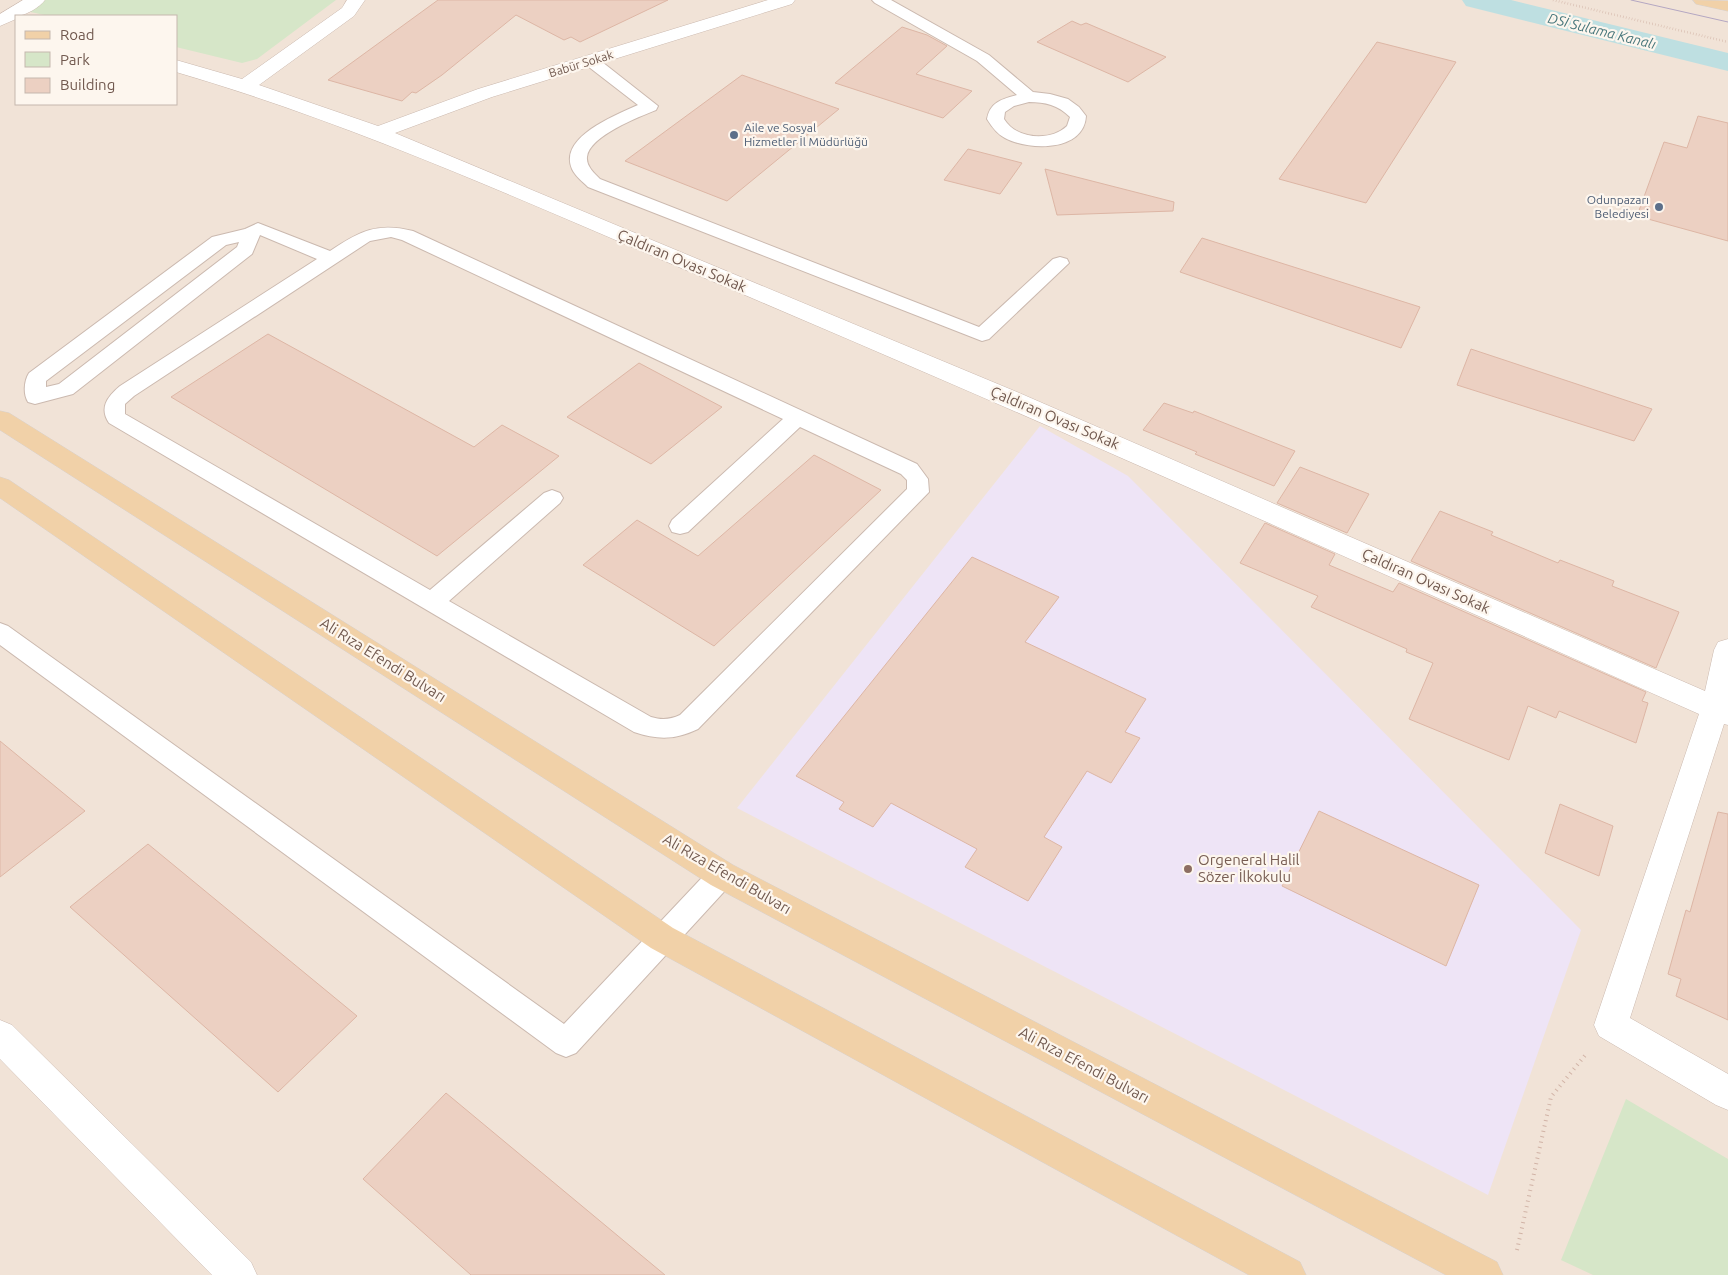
<svg xmlns="http://www.w3.org/2000/svg" width="1728" height="1275" font-family="Ubuntu,sans-serif">
<rect width="100%" height="100%" fill="#faf2e8"/>
<path fill="#f1e3d7" fill-rule="evenodd" d="M0,0h1728v1275h-1728zM16,16h160v88h-160z"/>
<path fill="#eee4f6" d="M1040,426l88,50 453,454 -93,265 -751,-387z"/>
<path fill="#d6e6c8" d="M44,0h292l-79,59 -15,4 -66,-16v-31h-127l-23,-5z
M1626,1099l102,60v116h-135l-32,-15z"/>
<g fill="none" stroke-linecap="round" stroke-linejoin="round">
<path fill="#bedfe1" fill-rule="evenodd" d="M1462,0h49l217,53v18l-262,-65z"/>
</g>
<path fill="#ecd0c2" stroke="#ddb6a5" d="M438,0h230l-88,42 -9,-5 -7,3 -48,-25 -74,60 -26,18 -4,-1 -10,9 -74,-21z
M1072,21l9,4 5,-2 80,34 -38,25 -91,-40z
M902,27l25,8 20,11 -31,28 56,17 -29,27 -108,-35z
M1377,42l79,20 -90,141 -87,-24z
M742,75l97,34 -112,92 -102,-40z
M1698,116l30,7v118l-91,-25 27,-74 23,6z
M968,149l54,14 -22,31 -56,-14z
M1045,169l129,33 -1,9 -116,4z
M1202,238l218,69 -19,41 -221,-76z
M268,334l206,113 28,-22 57,31 -122,100 -266,-159z
M1471,349l181,60 -18,32 -177,-56z
M639,363l83,44 -71,57 -84,-47z
M1164,403l29,10 1,-2 101,40 -21,35 -79,-32 2,-2 -54,-22z
M814,455l67,35 -167,156 -131,-81 54,-45 61,36z
M1300,467l69,27 -22,39 -70,-30z
M1440,511l53,21 -2,3 67,28 2,-3 54,21 -2,5 67,26 -23,56 -245,-107z
M1265,523l70,31 -6,11 64,27 6,-9 247,109 -4,9 6,2 -12,40 -77,-32 -3,7 -28,-12 -19,54 -100,-41 24,-56 -27,-11 1,-3 -96,-42 7,-11 -78,-33z
M972,557l87,40 -34,45 121,57 -21,33 15,6 -29,45 -24,-12 -43,66 18,10 -34,54 -63,-34 12,-18 -86,-46 -18,24 -34,-18 5,-7 -48,-26z
M0,741l85,70 -85,66z
M1560,804l53,22 -14,50 -54,-23z
M1319,811l160,74 -33,81 -164,-80z
M1718,812l10,2v206l-52,-24 5,-17 -13,-5 18,-64 4,2z
M148,844l209,172 -79,76 -208,-185z
M446,1093l219,182h-194l-108,-96z"/>
<g fill="none" stroke-linecap="round" stroke-linejoin="round">
<defs>
<path id="service" d="M872,0h19l98,55 44,37 17,2 18,5 11,8 7,9c-2,36 -57,35 -81,22 -8,-4 -13,-11 -18,-19 3,-17 15,-20 30,-24l-40,-34 -102,-58zM1029,102c16,0 29,3 41,15l-3,9c-17,16 -51,13 -63,-7l1,-7 9,-6z
M591,56l6,2 61,48 -2,4c-17,7 -67,26 -69,47 -1,9 7,16 13,22l379,148 74,-68 7,-2 7,2 2,4 -80,76 -7,2 -394,-154c-5,-5 -13,-11 -16,-18 -14,-32 44,-54 66,-64l-53,-41 -2,-3 2,-3z
M258,223l72,28c30,-20 47,-29 83,-20l504,233 11,15 1,13 -231,237c-23,11 -40,11 -64,3l-525,-309c-10,-15 -2,-26 11,-37l197,-127 -57,-24 -8,19 -179,140 -38,10 -7,-2c-5,-8 -4,-21 1,-29l183,-136 33,-8zM391,237l11,3 381,179 -111,101 -3,6 3,6 8,2 8,-2 112,-105 101,47 6,6v9l-227,226c-10,5 -19,5 -29,2l-202,-116 111,-98 3,-5 -3,-5 -8,-3 -8,3 -114,97 -305,-176v-10l9,-8 236,-155zM239,242l-2,5 -178,137 -13,3v-6l180,-136z
M0,623l8,3 556,398 148,-157 10,-4 10,4 3,8 -3,8 -156,170 -10,4 -10,-4 -556,-408z"/>
<path id="minor" d="M23,0h22c-5,7 -20,16 -29,16v3l-16,7v-12z
M347,0h18l-11,16 -95,69 119,41 100,-37 290,-89h27l-3,4 -300,93 -97,36 622,259 688,299 9,-41 4,-8 10,-3v86l-4,-1 -94,294 98,56v36l-12,-5 -117,-69 -5,-11 105,-311c-322,-143 -643,-287 -966,-424 -184,-77 -365,-162 -557,-218v-12l66,19 100,-71z
M0,1020l12,5 239,237 6,13h-45l-212,-216z"/>
<path id="primary" d="M1693,0l35,1v10l-32,-7z
M0,411l9,2 724,452 764,397 6,13h-57l-735,-390 -711,-455z
M0,477l9,3 664,448 627,334 6,13h-57l-598,-327 -651,-450z"/>
</defs>
<use href="#service" stroke="#cbb9af" stroke-width="2"/>
<use href="#minor" stroke="#cbb9af" stroke-width="1"/>
<use href="#primary" stroke="#d7d1ce" stroke-width="1"/>
<path stroke="#d1b3a6" stroke-width="2.5" stroke-dasharray="0.5 2.5" stroke-linecap="butt" d="M1553,0l175,42"/>
<path stroke="#d1b3a6" stroke-width="4" stroke-dasharray="1 4.5" stroke-linecap="butt" d="M1517,1250l34,-153 36,-44"/>
<use href="#service" fill="#fff" fill-rule="evenodd"/>
<use href="#minor" fill="#fff" fill-rule="evenodd"/>
<use href="#primary" fill="#f1d1a8" fill-rule="evenodd"/>
<path stroke="#b4a7c2" stroke-width="1" d="M1631,0l97,22"/>
</g>
<g fill="#5c6f8a" stroke="#fdf6ee" stroke-width="2">
<circle cx="734" cy="135" r="5"/>
<circle cx="1659" cy="207" r="5"/>
</g>
<circle fill="#8d6e63" stroke="#fdf6ee" stroke-width="2" cx="1188" cy="869" r="5"/>
<g text-anchor="middle" stroke-width="4.5" stroke-linejoin="round" paint-order="stroke">
<g font-size="12" fill="#71594f" stroke="#fdf6ee">
<text transform="translate(581 64) rotate(-17)" y="4">Babür Sokak</text>
</g>
<g font-size="12" fill="#4e5e75" stroke="#fdf6ee" text-anchor="start">
<text x="744" y="132">Aile ve Sosyal<tspan x="744" dy="14">Hizmetler İl Müdürlüğü</tspan></text>
<text x="1649" y="204" text-anchor="end">Odunpazarı<tspan x="1649" dy="14">Belediyesi</tspan></text>
</g>
<g font-size="14" font-style="italic" fill="#47767b" stroke="#fdf6ee">
<text transform="translate(1602 31) rotate(14)" y="5">DSİ Sulama Kanalı</text>
</g>
<g font-size="15" fill="#71594f" stroke="#fdf6ee">
<text transform="translate(682 261) rotate(23)" y="5">Çaldıran Ovası Sokak</text>
<text transform="translate(1055 418) rotate(23)" y="5">Çaldıran Ovası Sokak</text>
<text transform="translate(1426 581) rotate(24)" y="5">Çaldıran Ovası Sokak</text>
<text transform="translate(383 660) rotate(32)" y="5">Ali Rıza Efendi Bulvarı</text>
<text transform="translate(727 874) rotate(30)" y="5">Ali Rıza Efendi Bulvarı</text>
<text transform="translate(1084 1065) rotate(28)" y="5">Ali Rıza Efendi Bulvarı</text>
</g>
<g font-size="15" fill="#785e54" stroke="#fdf6ee" text-anchor="start">
<text x="1198" y="865">Orgeneral Halil<tspan x="1198" dy="17">Sözer İlkokulu</tspan></text>
</g>
</g>
<rect x="15" y="15" width="162" height="90" fill="#fdf6ee" stroke="#c5b7ae"/>
<rect x="25" y="31" width="25" height="8" fill="#f1d1a8" stroke="#c5b7ae"/>
<text x="60" y="40" font-size="15" fill="#71594f">Road</text>
<rect x="25" y="52" width="25" height="15" fill="#d6e6c8" stroke="#c5b7ae"/>
<text x="60" y="65" font-size="15" fill="#71594f">Park</text>
<rect x="25" y="78" width="25" height="15" fill="#ecd0c2" stroke="#c5b7ae"/>
<text x="60" y="90" font-size="15" fill="#71594f">Building</text>
</svg>
